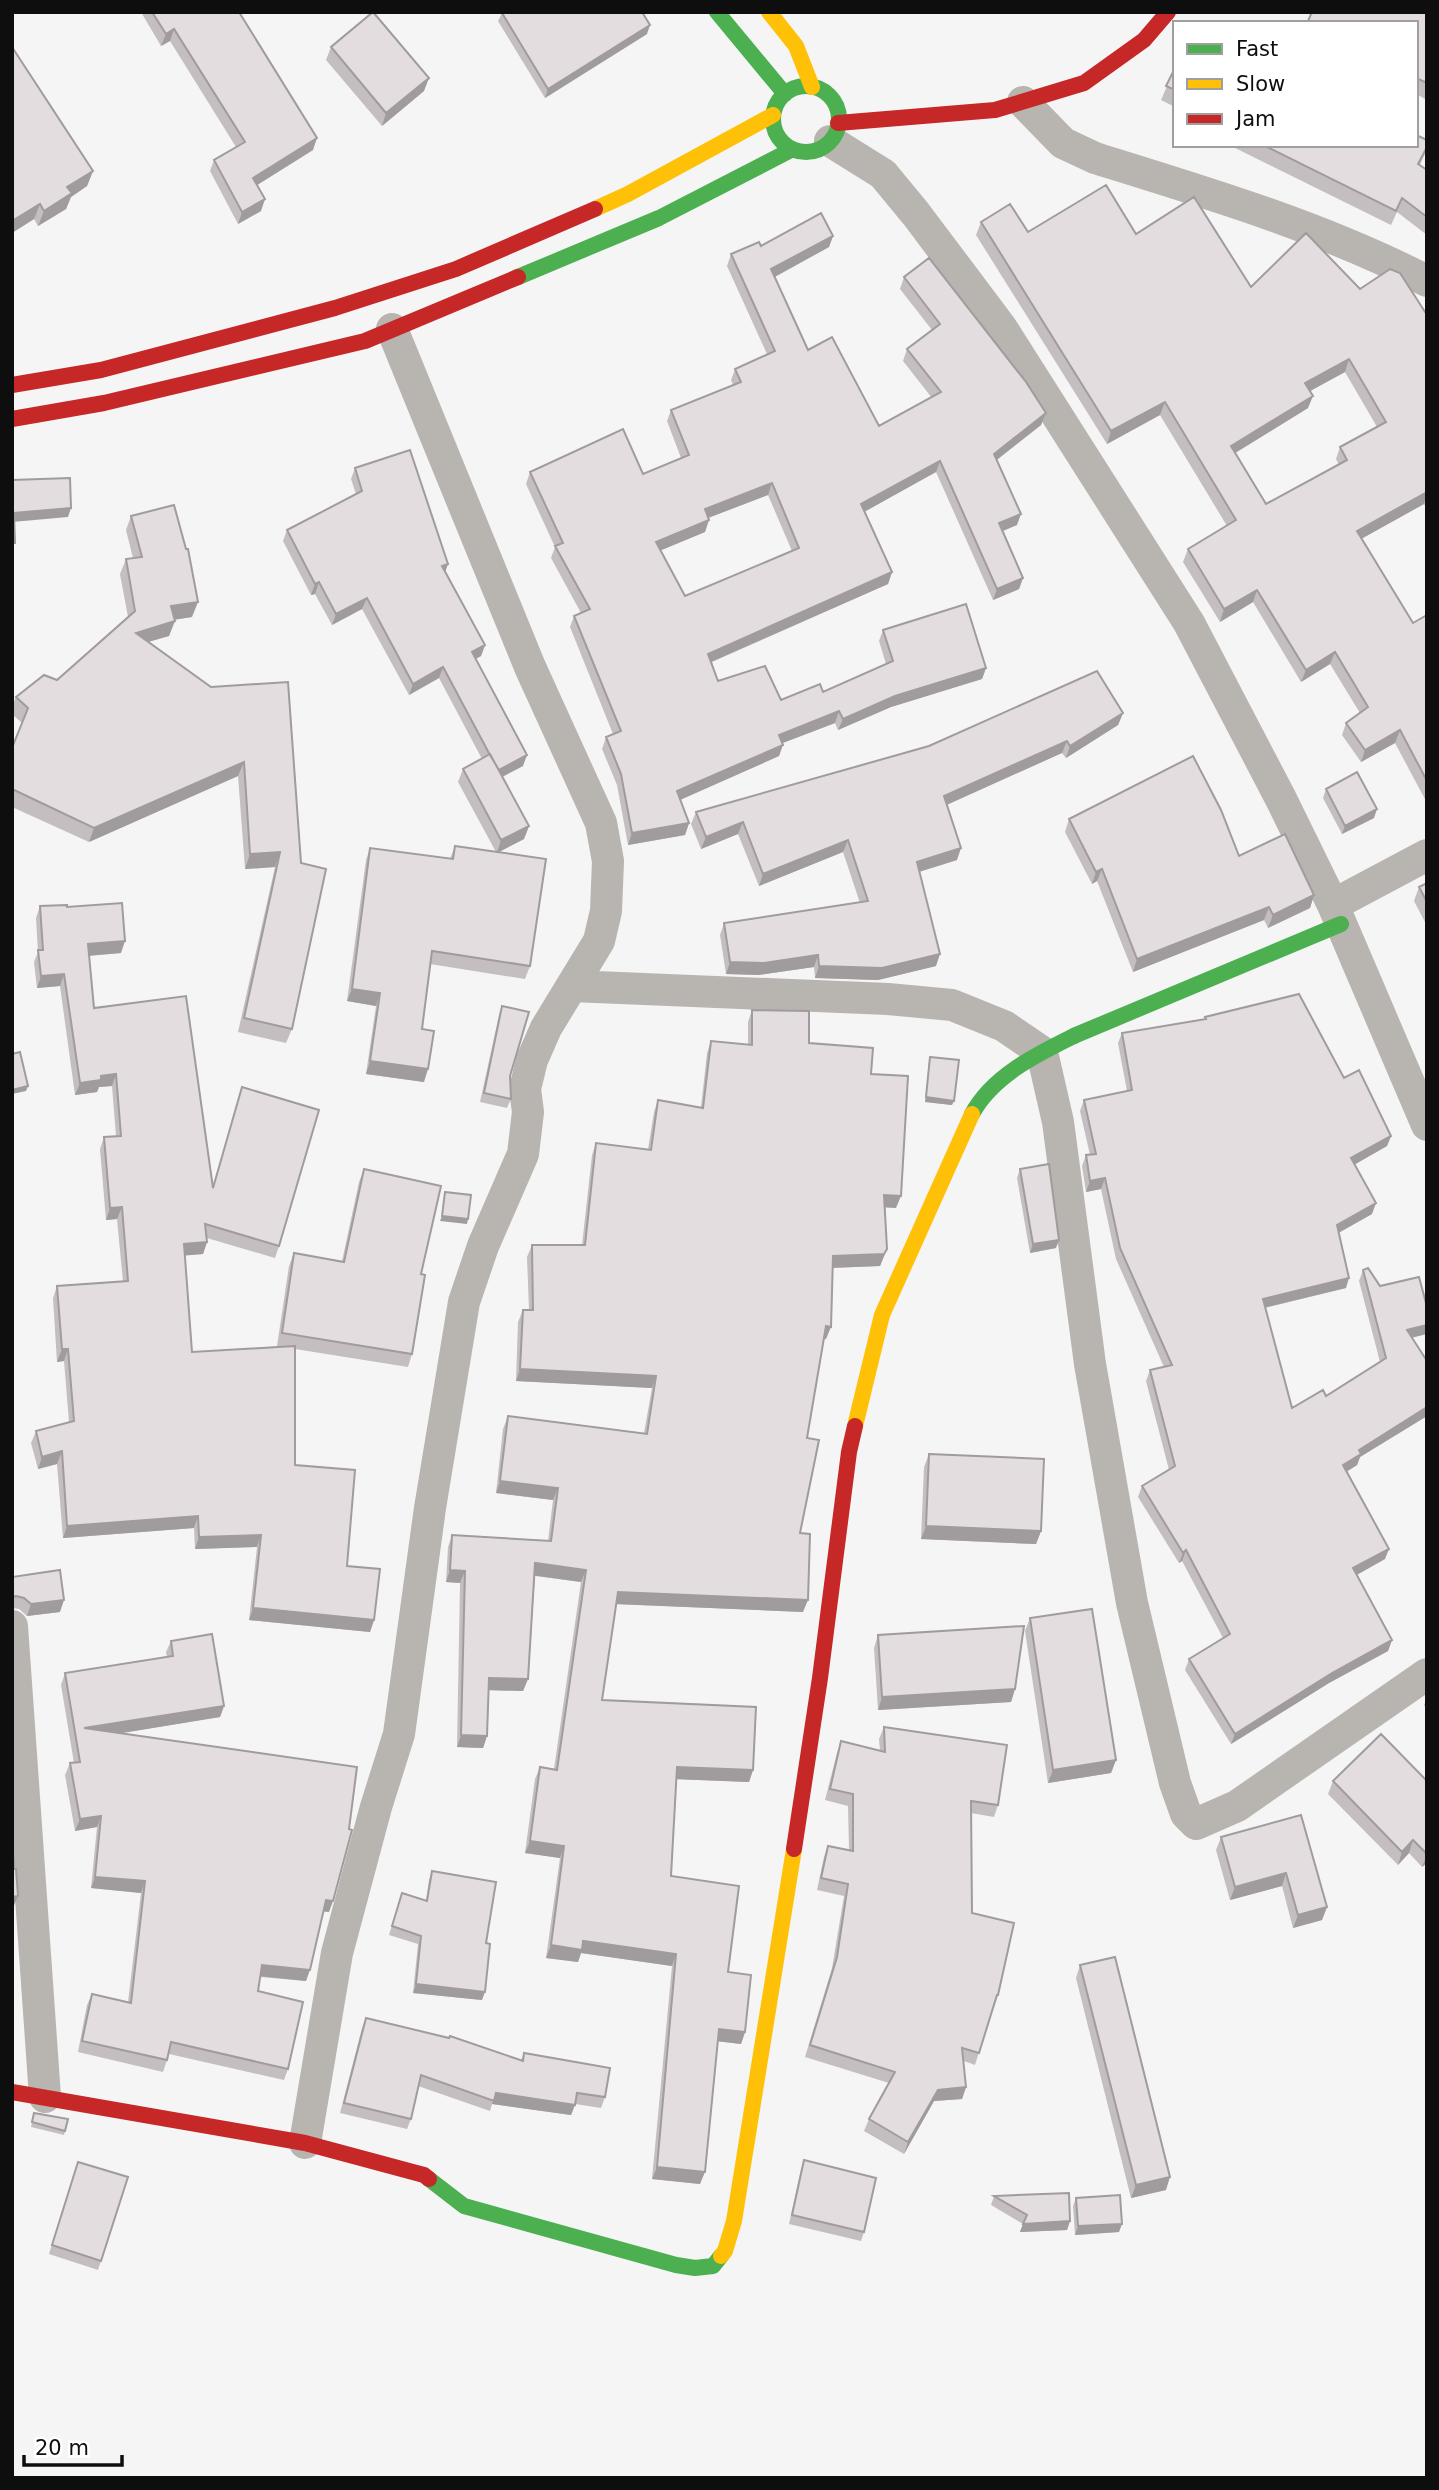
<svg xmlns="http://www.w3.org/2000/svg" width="1439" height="2490" font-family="'DejaVu Sans',sans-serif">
<rect width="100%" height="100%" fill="#f5f5f6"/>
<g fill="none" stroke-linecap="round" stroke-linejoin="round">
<path stroke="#b8b4b0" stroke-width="32" d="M1023,102l40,41 32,15c113,35 227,69 332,123
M830,141l53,33 33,40 85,113 188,296 92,176 52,106 94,220
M1333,905l94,-50
M572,986l316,13 64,6 52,21 38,26 16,70 32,242 42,239 43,180 11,31 10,10 41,-18 190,-132
M12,1626l33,471
M305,2143l32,-190 39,-146 23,-73 31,-226 34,-206 19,-56 40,-92 5,-42 -3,-23 7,-29 14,-32 53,-87 7,-30 2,-50 -7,-38 -71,-156 -138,-338"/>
<path stroke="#4caf50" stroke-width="16" d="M717,12l68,82
M773 119a33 33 0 1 1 66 0a33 33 0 1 1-66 0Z
M518,277l141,-59 134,-69
M972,1114c21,-39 66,-60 104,-79l265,-111
M429,2179l35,27 212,59 19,3 18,-2 8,-10"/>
<path stroke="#ffc107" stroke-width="16" d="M769,12l27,34 16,41
M595,209l33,-15 145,-79
M855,1426l27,-111 90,-201
M721,2256l4,-5 9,-30 60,-372"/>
<path stroke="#c62828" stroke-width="16" d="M838,123l157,-13 89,-27 60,-43 24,-28
M12,385l89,-15 234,-62 121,-39 139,-60
M12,419l92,-16 261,-62 153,-64
M794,1849l26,-171 29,-226 6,-26
M12,2092l293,51 119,32 5,4"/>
</g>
<path fill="#c4bec1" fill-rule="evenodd" d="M141,12h98l74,138 -56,35 4,26 -23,13 -28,-53 4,-11 22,-13 -66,-106 -9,5z
M1427,12v88l-11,-6v-71z
M502,13l145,21 -102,64 -47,-77z
M12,47l81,124 -6,15 -16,11 -5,12 -28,17 -4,-7 -22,14z
M331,47l93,44 -42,35 -56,-66z
M1175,68v39l-14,-7z
M1427,140v9l-7,16 7,5v65l-30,-23 -6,13 -162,-80h187z
M981,222l47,10 108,2 115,53 109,2 67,26v194l-3,-5 -63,35 52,84 14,-8v188l-32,-60 -34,19 -19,-27 4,-12 14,-10 -30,-49 -29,18 -48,-80 -33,20 -37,-60 5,-13 39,-23 -67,-111 -53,29 -131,-209zM1345,372l32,55 -37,20 -4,12 3,6 -73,39 -31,-51 73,-45 2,-17z
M833,236l-4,11 -54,30 33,73 71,76 53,-28 -29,-37 4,-12 25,-19 -32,-41 4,-12 142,136 -5,12 -44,35 20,65 -14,6 20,47 -4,11 -26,11 -57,-128 -71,39 27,61 -4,12 -176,78 6,19 63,19 42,-8 63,-28 -7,-23 4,-11 103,38 -4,11 -91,28 -53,23 -3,-7 -53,20 -3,13 -99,44 9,23 -4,12 -57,10 -11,-60 -15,-36 4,-12 7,-3 -43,-107 4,-11 7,-3 -30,-55 4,-11 -29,-63 4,-12 113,2 38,-16 -14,-37 4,-11 62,-25 -2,-5 4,-11 32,-15 -40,-88 4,-12 30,-8zM768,495l24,56 -107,45 -24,-46 44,-18 3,-14z
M355,468l93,96 -3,8 40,73 -4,11 -5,3 47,107 -21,11 27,49 -5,13 -25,13 31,114 -5,13 -95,-15 -8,65 2,53 -58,-8 10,-68 -29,-5 19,-141 4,-12 80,11 5,-13 41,6 -38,-70 5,-13 19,-10 -43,-81 -30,17 -47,-86 -30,16 -17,-31 -4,1 -28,-54 4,-11 69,-36 -5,-15z
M131,516l61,101 -18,3 -5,16 -21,6 63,45 77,-5 4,347 -6,14 -48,-11 37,-165 -30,2 -7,-93 -149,66 -77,-35v-59l10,-25 -10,-9v-8l4,-9 41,-17 71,-63 -8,-43 6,-15 7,-1 -7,-28z
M1123,713l-5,12 -52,33 -4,-5 -115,51 10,56 -38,12 17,94 -58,14 -63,-2 -1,-11 -55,8 -33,-1 -6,-39 4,-12 136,-20 -17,-51 -84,34 -21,-52 -37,15 -10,-25 5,-12z
M1326,789l48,29 -32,16 -19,-36z
M1069,819l170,37 75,39 -4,13 -42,20 -4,-8 -131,52 -36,-91 -5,3 -27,-52z
M1427,883v43l-13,-25 5,-14z
M40,906l27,1 54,46 -32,3 5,52 119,178 29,-99 37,159 -4,12 -68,-20v4l-4,12 -18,1 7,97 89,-6h-4l12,-80 5,-13 48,8 17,-79 5,-13 57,105 -9,80 -4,13 -113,-18v116l52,101 27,54 -4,12 -121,-12 8,-73 -62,2 -1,-21 -131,10 -6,-74 -19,5 -7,-26 5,-12 33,-9 -5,-61 -7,1 -4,-64 4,-12 66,-4 -6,-63 -11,1 -6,-71 4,-12 12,-1 -4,-50 -13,1 -2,5 -22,3 -15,-109 -23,2 -3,-26 4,-10 -2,-34z
M502,1006l8,70 1,23 -4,9 -27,-6 19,-87z
M752,1010l57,33 62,31 25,134 -11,-1 2,42 -7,17 -48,2 -6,71h-2l-17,99 -7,95 3,79 -187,-8 -14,96 151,70 -4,12 -73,-3 -5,97 57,96 17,60 -4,12 -23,-3 -18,143 -48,-5 20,-213 -91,-13 -3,9 -32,-4 14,-100 -35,-5 10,-74 5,-12 14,2 27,-187 -46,-6 -7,103 -5,12 -35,-1 -1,46 -4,12 -26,-1 3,-164 -14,-1 2,-35 4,-12 96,6 5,-41 -57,-7 7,-64 5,-13 136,17 8,-45 -136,-7 2,-59 5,-12h6l-2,-53 5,-12h50l10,-90 4,-12 52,6 6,-37 4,-12 43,7 6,-54 4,-12 37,4v-23z
M1205,1017l139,61 47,58 -4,10 -33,18 18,50 -34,19 8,55 -81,20 27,100 34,-12 54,-34 -21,-81 4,-11 49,68 15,23v55l-67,41 -3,8 -10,6 38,88 -28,16 35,65 -4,11 -59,32 -98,61 -46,-74 4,-11 34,-21 -41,-77 -3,2 -41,-66 4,-11 27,-16 -23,-89 4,-11 14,-3 -48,-108 -15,-70 -15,3 -4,-26 4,-11h4l-10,-44 4,-11 43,-9 -9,-48 4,-10 83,-14z
M930,1057l22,48 -27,-3 4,-41z
M1020,1169l36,79 -26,5 -13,-75z
M929,1454l112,77 -5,13 -115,-5 3,-72z
M12,1577l48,35 -33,4 -8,-7 -7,-1z
M1030,1618l86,142 -5,13 -63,10 -23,-152z
M878,1635l137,54 -4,13 -133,8 -4,-62z
M171,1641l53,65 -4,11 -100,16 209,179 -6,-1 -17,70 -46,-4 -2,14 30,78 -4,11 -115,-26 -6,18 -85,-20 9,-47 5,-11 36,8 13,-109 -50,-5 6,-61 -22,4 -10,-56 5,-12h4l-13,-78 4,-12 102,-16 -1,-5z
M1427,1698v12l-3,-5z
M884,1727l114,78 -4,12 -23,-4 1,100 26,82 -4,12h-1l-18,58 -11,-4 2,26 -4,12 -28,2 -30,53 -40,-23 5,-12 20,-36 -84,-26 27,-89 12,-72 -27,-6 7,-33 4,-11 21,4 -1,-44 -23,-6 12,-47 4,-12 39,10 -1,-12z
M1333,1781h94v82l-5,4 -13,-14 -11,12 -70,-71z
M1301,1815l26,92 -5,13 -29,8 -11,-42 -52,14 -14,-50 5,-13z
M432,1871l54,72 -4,57 -69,-7 5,-49 -29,-9 13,-42 24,7 3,-20z
M1080,1965l86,225 -35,8 -55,-220z
M366,2018l155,42 3,-7 81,44 -4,11 -26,-4 -4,11 -79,-11 -2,7 -72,-25 -7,33 -4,10 -67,-16 22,-85z
M34,2113l31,18 -1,4 -33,-8z
M804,2160l60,72 -3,9 -72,-17 12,-55z
M75,2170l26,91 -3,9 -49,-16z
M994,2196l76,25 -3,9 -47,2 3,-8 -32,-19z
M1076,2198l43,34 -44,3 -2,-29z"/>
<path fill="#a09b9d" d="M650,25l-3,9 -102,64 3,-9z
M174,29l-4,12 -9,5 5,-12z
M429,78l-5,13 -42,35 4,-13z
M317,138l-4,12 -64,40 4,-12z
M93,171l-6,15 -16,11 -5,12 -28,17 6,-15 23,-24z
M265,199l-4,12 -23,13 4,-12z
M40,204l-6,15 -22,14v-12z
M833,236l-4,11 -62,34 4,-12z
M1349,359l-4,13 -44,24 4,-13z
M1313,396l-5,12 -81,50 4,-12z
M1165,402l-5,13 -53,29 4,-13z
M1046,413l-5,12 -51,40 4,-11z
M940,461l-4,11 -79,44 4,-12z
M772,483l-4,12 -68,26 5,-12z
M1427,492l-3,12 -72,40 5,-13z
M71,508l-3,9 -56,5 2,-9z
M1021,514l-4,11 -22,9 4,-11z
M709,520l-4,12 -53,22 4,-12z
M448,564l-4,11 -2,-9z
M892,572l-4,12 -184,81 4,-11z
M1023,578l-4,11 -26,11 4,-11z
M319,582l-4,12 -4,1 4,-11z
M1257,590l-4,12 -33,20 4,-13z
M367,598l-5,11 -30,16 4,-11z
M198,602l-6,15 -27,4 6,-15z
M175,621l-6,15 -39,11 6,-14z
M485,645l-4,11 -13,7 4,-11z
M1335,652l-5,12 -29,18 5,-12z
M443,667l-4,11 -30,17 4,-11z
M986,668l-4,11 -91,28 -53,23 5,-11 52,-23z
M839,711l-4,12 -60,23 4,-11z
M1123,713l-5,12 -52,33 4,-12z
M1400,730l-5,13 -34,19 4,-12z
M1067,741l-5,12 -122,55 4,-12z
M783,745l-4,11 -106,47 4,-12z
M527,755l-4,11 -29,15 4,-11z
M244,762l-6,14 -149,66 5,-14z
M1377,809l-3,9 -32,16 3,-8z
M743,822l-5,12 -37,15 5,-12z
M689,823l-4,12 -57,10 4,-12z
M529,826l-5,13 -27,14 4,-13z
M848,840l-5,12 -84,34 4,-12z
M961,848l-4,12 -45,14 5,-12z
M280,852l-5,15 -30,2 5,-15z
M1102,869l-5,12 -5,3 4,-12z
M1314,895l-4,13 -42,20 5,-13z
M1269,907l-5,13 -131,52 4,-13z
M125,941l-4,12 -37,3 4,-12z
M940,954l-4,12 -58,14 -63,-2 4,-12z
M818,955l-4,12 -55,8 -33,-1 4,-12z
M64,974l-4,12 -23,2 4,-12z
M352,989l28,4 -4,13 -29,-5z
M370,1061l58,8 -4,13 -58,-8z
M116,1074l-4,12 -13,1 -2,5 -22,3 5,-12 21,-7z
M28,1086l-2,5 -14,3v-4z
M926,1097l28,4 -2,4 -27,-3z
M1391,1136l-4,10 -40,23 4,-11z
M1105,1178l-4,11 -15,3 4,-11z
M884,1195l17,1 -5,12 -16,-1z
M1376,1203l-4,11 -39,22 4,-11z
M122,1207l-5,12 -11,1 4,-12z
M442,1216l26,3 -1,5 -27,-3z
M1059,1240l-3,8 -26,5 3,-9z
M207,1242l-4,12 -23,2 4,-12z
M887,1249l-7,17 -52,2 5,-12z
M1349,1278l-3,10 -87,21 4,-10z
M1427,1325v9l-24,6 4,-10z
M826,1326l5,1 -5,12h-5z
M62,1349h6l-4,12 -7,1z
M520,1369l136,7 -4,12 -136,-7z
M1427,1407v9l-67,41 -3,8 -17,11 3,-11 16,-15z
M62,1451l-5,13 -19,5 4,-12z
M500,1481l58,7 -5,12 -57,-7z
M198,1516l-4,12 -131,10 4,-12z
M926,1526l115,5 -5,13 -115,-5z
M261,1535l-4,12 -62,2 4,-12z
M1389,1549l-4,10 -36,20 4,-11z
M1186,1550l-4,11 -3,2 4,-10z
M535,1563l51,7 -5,12 -50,-7z
M450,1570l15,1 -5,12 -14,-1z
M618,1592l190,8 -5,12 -189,-8z
M64,1600l-4,12 -33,4 4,-12z
M253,1608l121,12 -4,12 -121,-12z
M1392,1640l-4,11 -59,32 -98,61 4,-10 97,-61z
M489,1678l39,1 -5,12 -39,-1z
M1015,1689l-4,13 -133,8 4,-13z
M224,1706l-4,11 -140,23 4,-12z
M461,1735l26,1 -4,12 -26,-1z
M1116,1760l-5,13 -63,10 5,-13z
M677,1767l76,3 -4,12 -77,-3z
M101,1816l-4,11 -22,4 5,-12z
M1413,1840l-4,13 -11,12 4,-13z
M530,1841l34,5 -4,12 -35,-5z
M1427,1855v8l-5,4z
M1286,1873l-4,13 -52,14 5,-13z
M95,1877l50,4 -4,12 -50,-5z
M18,1896l-5,12h-1v-11z
M326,1900l7,1 -4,11 -8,-1z
M1327,1907l-5,13 -29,8 5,-13z
M583,1941l93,13 -4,12 -91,-13 -3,9 -32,-4 5,-13z
M262,1965l48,5 -4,11 -48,-5z
M416,1984l69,8 -3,8 -69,-7z
M719,2029l26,3 -4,12 -26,-3z
M966,2087l-4,12 -28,2 -30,53 4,-12 30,-52z
M496,2093l79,12 -4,10 -79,-11z
M657,2167l48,5 -5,12 -48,-5z
M1170,2177l-4,13 -35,8 5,-13z
M1070,2221l-3,9 -47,2 3,-8z
M1122,2224l-3,8 -44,3 3,-9z"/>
<path fill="#e4dde0" stroke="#a09b9d" stroke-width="2" fill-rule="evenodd" d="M152,12h87l78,126 -64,40 12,21 -23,13 -28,-52 31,-18 -71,-113 -8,5z
M373,12l56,66 -43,35 -55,-66z
M642,12l8,13 -102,64 -46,-76z
M1312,12h115v71l-11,-5v-55h-109z
M12,47l81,124 -26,16 5,6 -28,18 -4,-7 -28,17z
M1175,68v22l-9,-4z
M1416,135l11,5v7l-9,17 9,6v47l-25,-19 -6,13 -133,-66h153z
M1106,185l30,49 58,-37 57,90 55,-54 54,56 30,-20 10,4 27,42v177l-70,39 56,92 14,-8v166l-27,-51 -35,20 -19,-27 22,-16 -33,-55 -29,18 -49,-80 -33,19 -36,-60 48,-29 -71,-118 -54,29 -130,-209 29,-18 18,28zM1349,359l37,63 -46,25 7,13 -81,44 -35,-58 82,-50 -8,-13z
M821,213l12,23 -62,33 37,81 24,-13 47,89 62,-34 -34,-43 33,-25 -36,-47 25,-19 97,124 20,31 -52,41 27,60 -22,9 24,55 -26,11 -57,-128 -79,43 31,68 -184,82 10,27 47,-15 16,34 39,-16 3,8 70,-31 -10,-31 83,-26 20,64 -91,28 -52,23 -4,-8 -60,24 4,10 -106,46 12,32 -57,10 -11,-59 -15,-37 15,-6 -47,-115 16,-7 -35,-63 8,-3 -33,-71 93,-43 20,45 46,-19 -18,-45 70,-28 -6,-13 40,-18 -44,-97 28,-12 2,4zM772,483l27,65 -114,48 -29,-54 53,-22 -4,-11z
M410,450l38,114 -6,2 43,79 -13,7 55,103 -28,15 -9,-15 -47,-88 -30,17 -46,-86 -31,16 -17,-32 -4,2 -28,-54 75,-39 -7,-23z
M70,478l1,30 -57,5 1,30h-3v-63z
M174,505l12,44h2l10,53 -27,4 4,15 -39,12 75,54 77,-5 13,181 25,6 -34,160 -48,-11 36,-166 -30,2 -6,-92 -150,66 -82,-39v-41l16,-40 -12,-11 28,-22 13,5 78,-69 -9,-52 16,-2 -11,-41z
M1097,671l26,42 -53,33 -3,-5 -123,55 17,52 -44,14 23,92 -58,14 -63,-2 -1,-11 -54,8 -34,-1 -6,-39 144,-22 -20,-61 -85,34 -20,-52 -37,15 -10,-25 233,-66z
M490,754l39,72 -28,14 -38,-71z
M1193,756l28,54 18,46 46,-22 29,61 -41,20 -4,-8 -132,52 -35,-90 -6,3 -27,-53z
M1357,772l20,37 -32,17 -19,-37z
M455,846l91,13 -16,107 -98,-15 -10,78 12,2 -6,38 -58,-8 10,-68 -28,-4 18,-141 83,11z
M1427,883v19l-8,-15z
M122,903l3,38 -37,3 6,64 92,-12 27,192 29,-101 77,23 -40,136 -74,-22 2,18 -23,2 8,108 103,-6v119l60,5 -8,96 33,3 -6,51 -121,-12 8,-73 -62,2 -1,-21 -131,10 -5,-75 -20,6 -6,-26 38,-10 -6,-72h-6l-5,-63 71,-5 -6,-74 -12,1 -6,-71 17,-1 -5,-62 -15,2v4l-21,3 -16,-109 -23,2 -3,-26h5l-3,-44 27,-1v2z
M1299,994l45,84 15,-8 32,66 -40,22 25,45 -39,22 12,53 -86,21 29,109 31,-18 3,6 60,-38 -23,-88 5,-2 12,18 39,-9 8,30v18l-20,5 20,31v46l-68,43 2,4 -18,11 46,84 -36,19 39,72 -60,33 -97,61 -46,-75 41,-25 -44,-84 -3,3 -41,-67 33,-20 -25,-96 22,-5 -52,-117 -15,-70 -15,3 -4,-26 10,-1 -12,-54 48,-10 -10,-57 84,-14 -1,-2z
M502,1006l27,6 -19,64 1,23 -27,-6z
M752,1010l57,1v32l64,5 -2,26 37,2 -7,120 -17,-1 3,54 -3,5 -51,2 -2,71 -5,-1 -19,112 12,2 -19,93 10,1 -2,66 -190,-8 -16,108 154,7 -3,63 -76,-3 -6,109 68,10 -11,86 23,3 -6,57 -26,-3 -14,143 -48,-5 19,-213 -93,-13 -1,9 -31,-5 13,-99 -34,-5 10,-74 17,3 29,-200 -51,-7 -7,116 -39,-1 -2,58 -26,-1 4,-164 -15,-1 2,-35 99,6 7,-53 -58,-7 8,-65 139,18 9,-58 -136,-7 3,-59h10l-1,-65h53l11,-102 55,7 7,-50 45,8 8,-67 41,4z
M20,1052l8,34 -16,4v-36z
M930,1057l29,3 -5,41 -28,-4z
M1049,1164l10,76 -26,4 -13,-75z
M364,1169l77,17 -20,88 4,1 -13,79 -130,-21 12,-80 50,9z
M445,1192l26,3 -3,24 -26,-3z
M929,1454l115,5 -3,72 -115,-5z
M60,1570l4,30 -33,4 -7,-6 -8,-2 -4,1v-20z
M1092,1609l24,151 -63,10 -23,-152z
M1024,1626l-9,63 -133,8 -4,-62z
M212,1634l12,72 -140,22 273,39 -8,62 3,1 -19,71 -7,-1 -16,70 -48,-5 -4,26 45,11 -15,67 -117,-27 -4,18 -85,-19 10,-47 39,9 14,-122 -50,-4 6,-61 -21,3 -10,-56 10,-1 -15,-89 108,-17 -2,-15z
M884,1727l123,18 -9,60 -27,-4 1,112 42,10 -16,72h-1l-18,58 -17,-5 4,39 -28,3 -30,52 -39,-23 26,-47 -85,-27 27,-88 11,-73 -27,-6 7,-32 25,5v-57l-23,-5 11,-48 44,11z
M1381,1734l46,47v73l-14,-14 -11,12 -69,-71z
M1301,1815l26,92 -29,8 -12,-42 -51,14 -14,-50z
M12,1835l2,34h2l2,27 -6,1z
M432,1871l64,11 -10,61 4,1 -5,48 -69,-8 5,-48 -29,-10 10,-33 25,8z
M1115,1957l55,220 -34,8 -56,-220z
M366,2018l83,20 1,-2 73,25 1,-8 86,15 -5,29 -28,-4 -2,12 -79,-12 -2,8 -73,-26 -10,44 -67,-16z
M34,2113l34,6 -3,12 -33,-9z
M804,2160l72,18 -12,54 -72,-17z
M78,2162l50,15 -27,84 -49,-16z
M1069,2193l1,28 -47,3 4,-9 -33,-19z
M1120,2195l2,29 -44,2 -2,-28z"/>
<rect width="1439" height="2490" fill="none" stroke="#0e0e0f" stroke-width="28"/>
<rect x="1173" y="21" width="245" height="126" fill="#ffffff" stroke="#9f9f9f" stroke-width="2"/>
<rect x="1187" y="44" width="35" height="10" fill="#4caf50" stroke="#9f9f9f" stroke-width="2"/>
<text x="1236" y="56" font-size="21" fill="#0e0e0f">Fast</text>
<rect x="1187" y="79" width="35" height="10" fill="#ffc107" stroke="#9f9f9f" stroke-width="2"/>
<text x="1236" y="91" font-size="21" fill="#0e0e0f">Slow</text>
<rect x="1187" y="114" width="35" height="10" fill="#c62828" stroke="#9f9f9f" stroke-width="2"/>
<text x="1236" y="126" font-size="21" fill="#0e0e0f">Jam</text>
<path d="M24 2455v10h98v-10" fill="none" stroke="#0e0e0f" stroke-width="3.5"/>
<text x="35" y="2455" font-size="21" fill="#0e0e0f" stroke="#ffffff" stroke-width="5" paint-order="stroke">20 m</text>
</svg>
